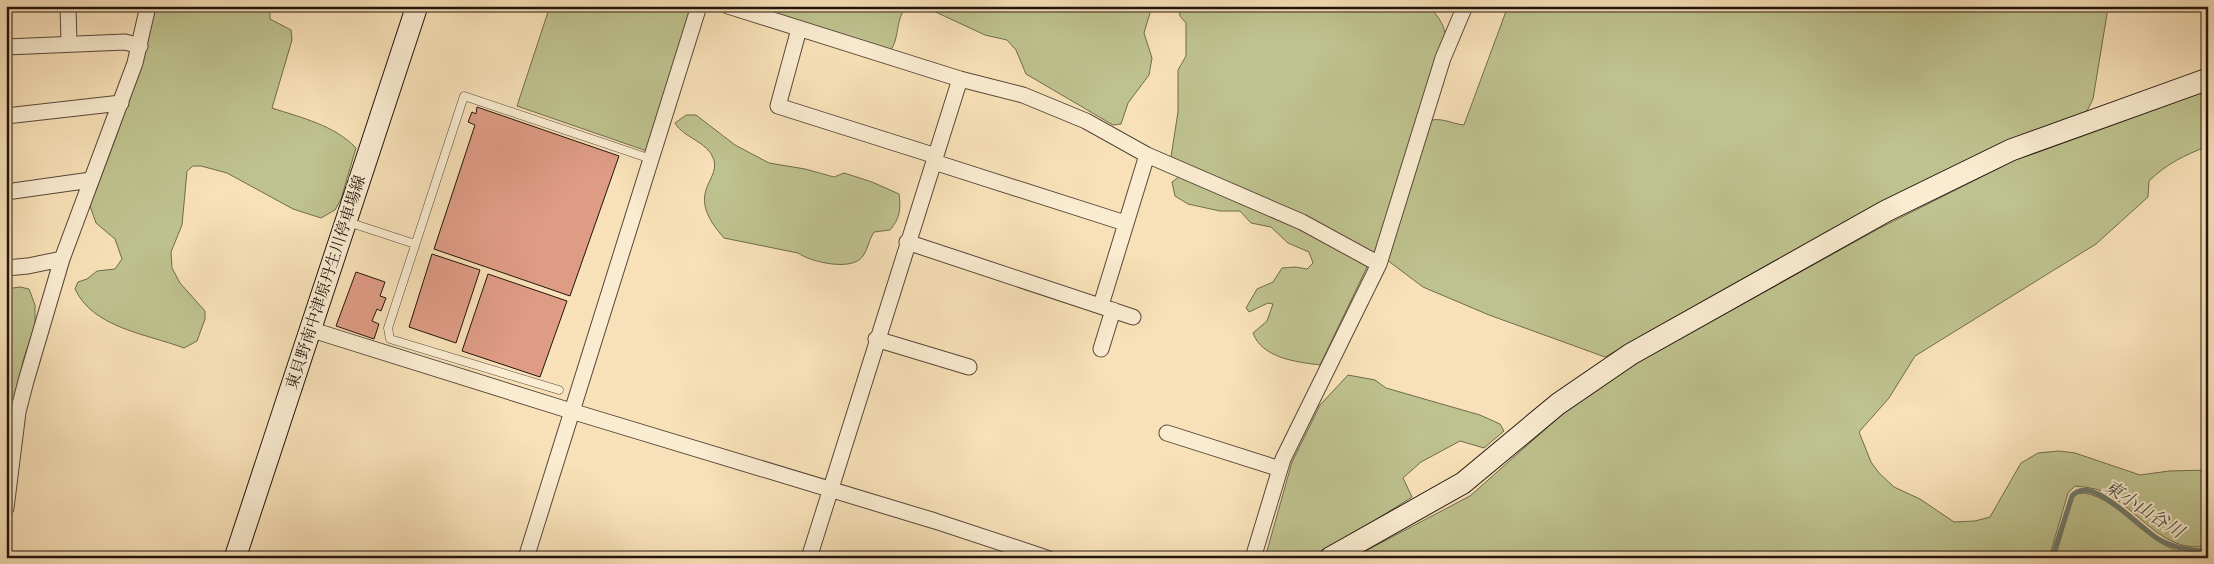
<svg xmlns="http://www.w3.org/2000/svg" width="2214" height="564" font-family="'IM FELL French Canon','Noto Serif JP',serif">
<rect width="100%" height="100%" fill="#f8e1b8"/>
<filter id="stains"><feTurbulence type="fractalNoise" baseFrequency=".004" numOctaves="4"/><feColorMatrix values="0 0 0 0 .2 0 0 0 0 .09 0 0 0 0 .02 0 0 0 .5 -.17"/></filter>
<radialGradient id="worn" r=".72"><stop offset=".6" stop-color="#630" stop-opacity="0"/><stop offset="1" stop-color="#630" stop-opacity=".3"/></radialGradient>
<path fill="#bec28e" stroke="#706b4e" d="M155,6h115v13l21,11 1,10 -20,68c30,10 62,17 84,40l-15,51 -6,11 -14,8 -28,-9 -66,-36 -26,-7h-8l-6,5 -5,54 -11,27 1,16 8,15 25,28v8l-8,22 -13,7c-37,-14 -91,-20 -109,-59l3,-7 9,-3 10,-8 18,-2 7,-10 -7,-20 -19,-16 -6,-17c25,-66 51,-131 65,-200z
M550,6h141l-44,145 -130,-45z
M751,6h156c-12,13 -7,30 -16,44z
M914,6h238l-8,27 8,25 -3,17 -21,28 -7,21 -8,1 -87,-51 -10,-24 -9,-10 -22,-5 -58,-27z
M1179,6h249c11,11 17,19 18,34l-68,213h-7l-200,-96 7,-45v-42l8,-14v-33l-6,-7z
M1508,6h603l-3,2 -15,91 -6,12 -77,33 -128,61 -277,152 -116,-42 -66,-28 -36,-27 42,-135 3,-5c11,-2 21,4 32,5z
M2208,89v57c-23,9 -42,18 -59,35l-1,16 -52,47 -181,112 -26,42 -30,34 12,30 8,11 15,14 26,12 34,23 21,-1 15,-4 31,-54 17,-10 21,-2 16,2 65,22 29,-4 39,-1v75c-43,12 -71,-38 -106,-54 -9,-3 -17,-4 -27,-5l-7,7 -19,65h-697l118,-62 97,-86 51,-37 260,-144 141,-71z
M686,115h10l39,30 34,18 36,6 29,8 10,-4 28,9 27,12c2,15 1,24 -9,36l-16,2c-5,7 -6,17 -11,24 -11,16 -52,6 -65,-3l-74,-15c-11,-13 -24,-29 -18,-48 3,-10 11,-19 8,-30 -6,-19 -31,-22 -39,-37z
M1180,176l112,49 76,40 -48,100c-24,-3 -58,-7 -67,-32l14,-12 6,-17 -5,-1 -19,9 -3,-4 11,-19 16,-7 9,-14 14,-1 11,2 6,-6 -4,-11 -21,-9 -17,-16 -20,-4 -11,-12h-20l-32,-7 -13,-8 -3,-14z
M20,287l9,2 6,16v20l-12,36 -17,87v-159z
M1348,375l27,5 11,8 94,27 20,9 4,7 -20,17 -24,-7 -39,21 -18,16 9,19 -97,61h-50l27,-96 28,-57z
M2083,493c41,4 72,71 125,60v5h-153l18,-60 4,-4z"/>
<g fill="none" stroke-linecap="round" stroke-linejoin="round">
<path stroke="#6d7a6b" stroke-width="5" d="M2052,558l20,-62c19,-24 68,33 88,44 15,8 30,12 48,10"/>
</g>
<path fill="#df9c85" stroke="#22140d" d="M477,107l142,49 -49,140 -136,-47 41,-124 -7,-3 4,-10 4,2z
M432,254l48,16 -24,73 -47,-16z
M356,272l29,10 -5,14 6,2 -5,13 -4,-2 -5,12 7,3 -5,15 -38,-13z
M488,274l79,27 -27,76 -78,-26z"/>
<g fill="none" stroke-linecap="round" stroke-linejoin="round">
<defs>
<path id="lane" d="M348,222l67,22
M559,390l-169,-51 -2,-11 76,-232 187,63"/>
<path id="street" d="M68,6l1,38
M728,6l232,73 63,16 63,26 61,34 155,67 77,42
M799,29l-21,77 158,50
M6,47l119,-5 15,4
M6,116l115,-13
M934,162l191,61
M6,192l85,-12
M907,242l226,75
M6,268l22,-2 34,-7
M1101,305l46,-150
M309,329l262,82 364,110 112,37
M876,339l93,28
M1101,349l12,-39
M1167,433l113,36
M6,508l12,-96 8,-31 36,-122 73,-196 13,-57
M526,558l173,-552
M809,558l151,-479
M1253,558l30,-99 96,-195 64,-206 22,-52"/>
<path id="secondary" d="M235,558l182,-552
M1330,558l133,-75 95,-79 73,-50 255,-143 125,-61 197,-71"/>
</defs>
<use href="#lane" stroke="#584738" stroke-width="9"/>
<use href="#street" stroke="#584738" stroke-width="17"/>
<use href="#secondary" stroke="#22140d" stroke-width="23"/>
<use href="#lane" stroke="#faecd1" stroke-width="8"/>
<use href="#street" stroke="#faecd1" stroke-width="15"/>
<use href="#secondary" stroke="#faecd1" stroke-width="21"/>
</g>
<g text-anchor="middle" stroke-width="4" stroke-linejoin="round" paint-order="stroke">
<g font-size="16" fill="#22140d" stroke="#faecd1">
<text transform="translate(325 282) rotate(-72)" y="6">東貝野南中津原丹生川停車場線</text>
</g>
<g font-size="18" font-style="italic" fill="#4e5044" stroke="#faecd1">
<text transform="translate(2144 509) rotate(33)" y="6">東小山谷川</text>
</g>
</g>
<rect width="2214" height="564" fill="none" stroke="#f8e1b8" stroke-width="25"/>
<rect x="8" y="8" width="2199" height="549" fill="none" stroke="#22140d" stroke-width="2.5"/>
<rect x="12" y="12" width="2189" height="539" fill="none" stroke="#22140d"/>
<rect width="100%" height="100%" filter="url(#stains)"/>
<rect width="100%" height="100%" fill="url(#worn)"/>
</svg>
